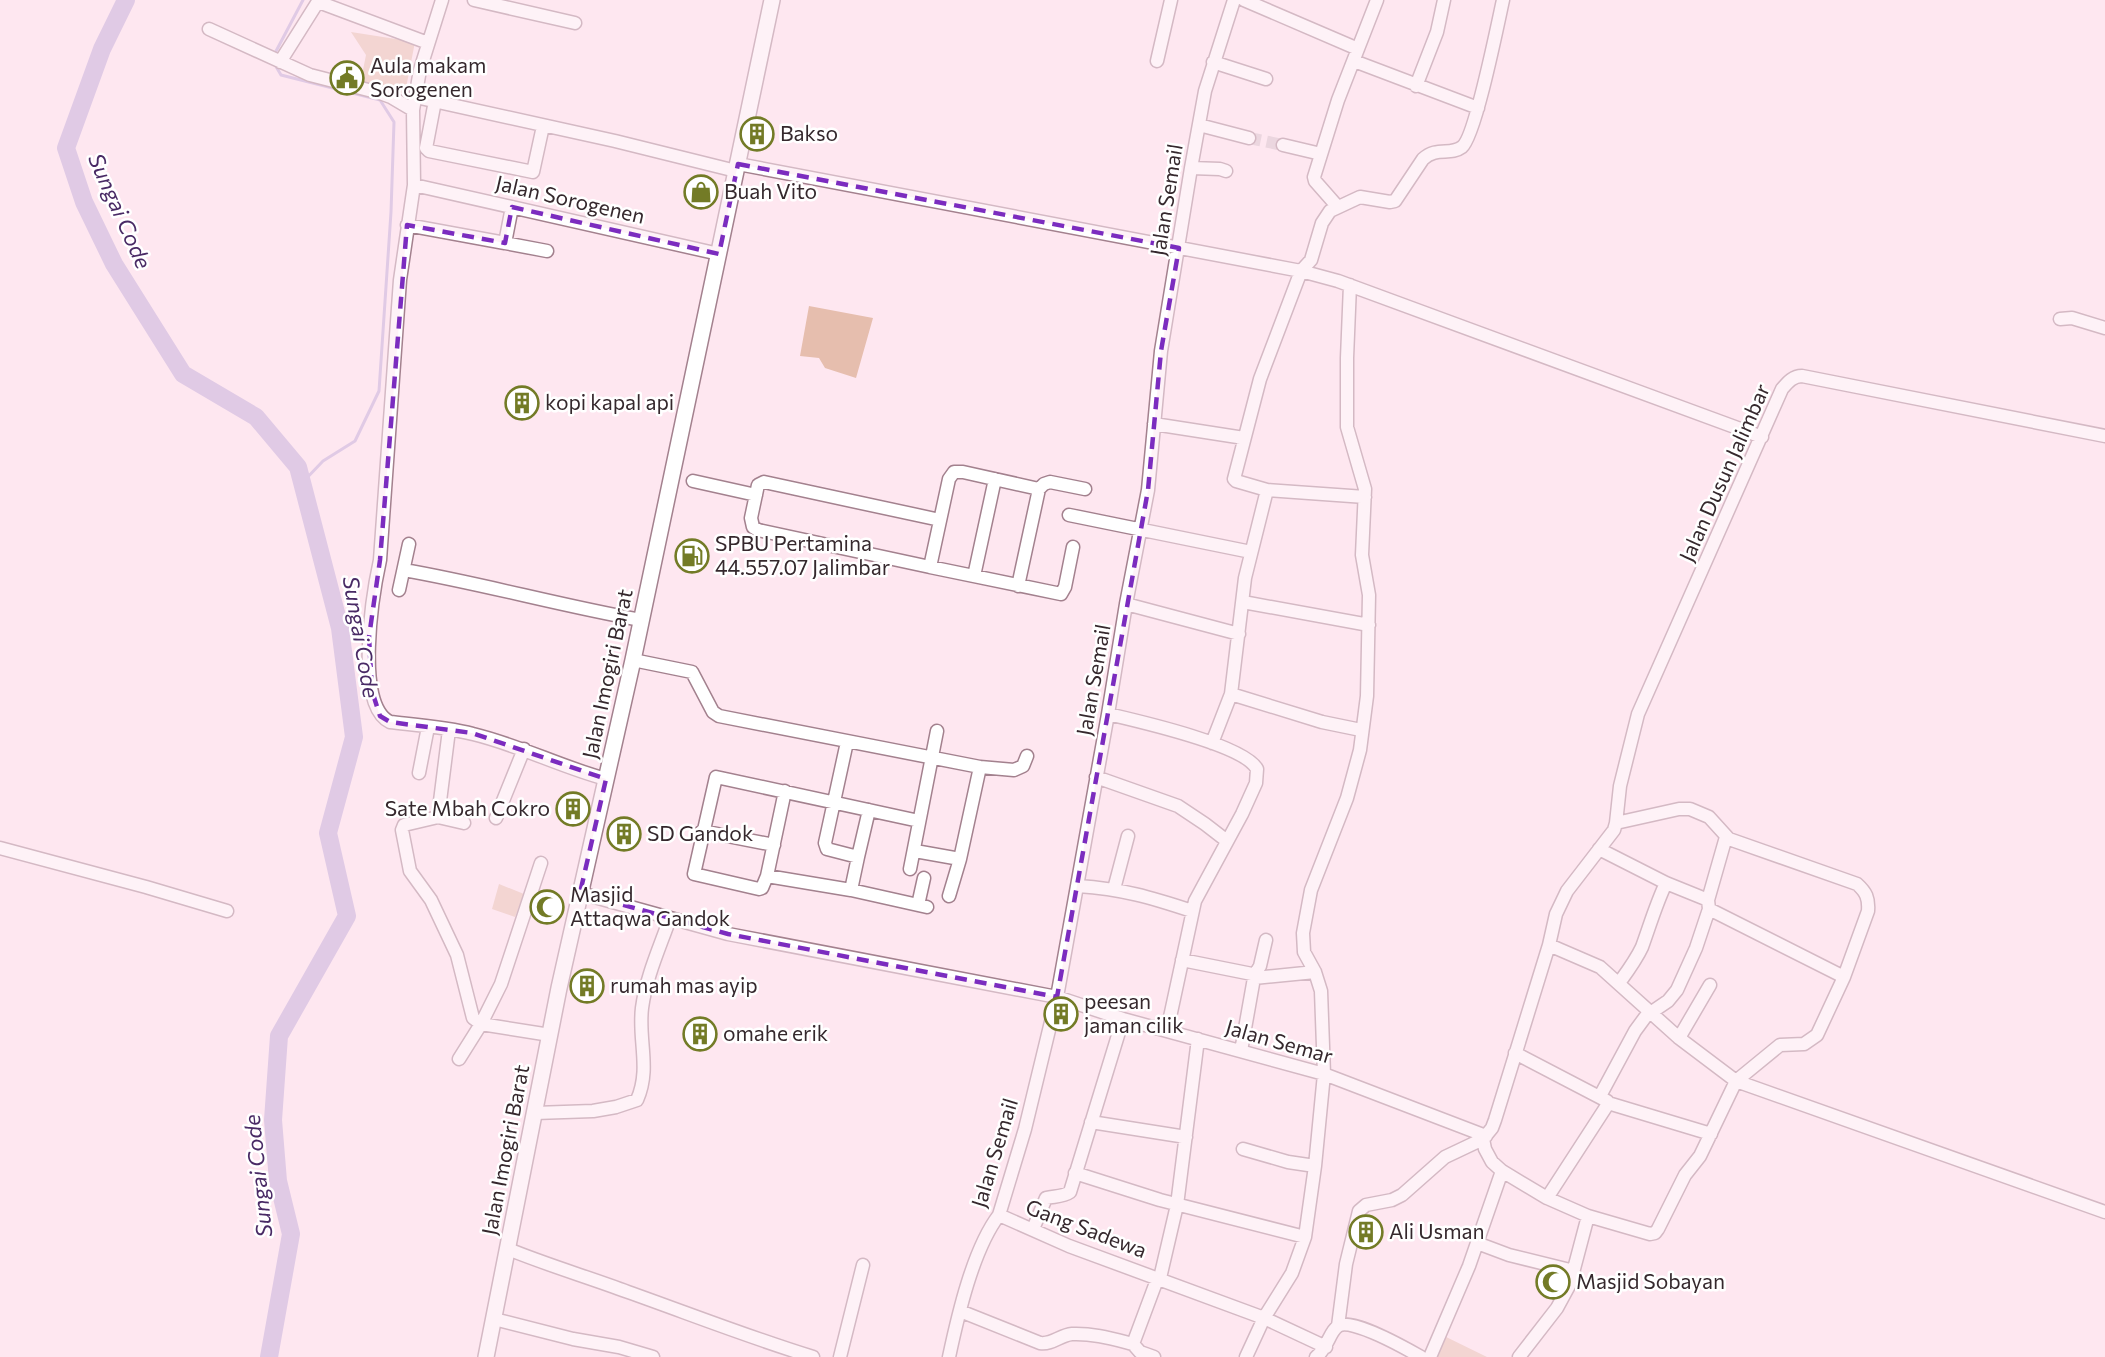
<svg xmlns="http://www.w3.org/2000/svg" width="2105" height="1357" font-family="Commissioner,sans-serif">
<rect width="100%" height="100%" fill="#fee7f0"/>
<path fill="#e6beae" d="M351,32l64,10 -10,51 -23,-2 -22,-6 6,-30z
M809,306l64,12 -17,60 -31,-10 -6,-10 -19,-2z
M499,884l25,10 -9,23 -23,-8z
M1440,1334l47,23h-55z"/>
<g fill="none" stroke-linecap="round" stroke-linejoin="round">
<path stroke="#bda6d7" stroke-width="3" d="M274,55l29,-55
M274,63l7,12 99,25 14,22 -3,90 -12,179 -24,50 -32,20 -21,22"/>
<path stroke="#bda6d7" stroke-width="18" d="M126,0l-24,49 -36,99 18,54 30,62 69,110 73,43 42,50 42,161 14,109 -26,96 19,83 -68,120 -6,84 5,61 13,53 -22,123"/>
<path stroke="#d6c1c9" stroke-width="12" stroke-dasharray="12 6" stroke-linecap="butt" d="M1249,138l34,7"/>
<defs>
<path id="minor" d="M319,0l2,3 107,40
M442,0l-22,70 -7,40 1,75 -14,95 -20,280c-7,32 -26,145 10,162 27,3 57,5 83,12 46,11 88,33 133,45
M474,0l101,23
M1244,0l114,49
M209,29l101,46 70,18 11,4 22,13
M1157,61l14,-61
M1354,61l124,47
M280,62l39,-62
M1213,62l53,17
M1416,86l21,-54 7,-32
M420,98l195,43 121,30
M435,101l-9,47 3,3 104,21 10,-46
M1199,125l50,13
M1283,145l38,9
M738,164l563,107 37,10 424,156
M1191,168l29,1 6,2
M414,185l305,69
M1337,206l-22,-25 -1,-4 24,-77 39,-100
M512,207l-7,36 42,8
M407,225l98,18
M2060,319l12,-1 33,10
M1154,424l90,14
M693,481l63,14
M1039,489l5,-5 6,-2 35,7
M1267,490l98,7
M1069,515l182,37
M940,520l-176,-38 -6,3 -7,33 2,9 5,3 172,37 19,-88 5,-7h9l76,17 -21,97
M930,567l131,27 4,-7 8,-40
M404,570c80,14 158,36 237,50
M974,576l21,-97
M399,590l10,-46
M1243,602l126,23
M1126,604l113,30
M633,660l59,12 21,40 6,4 261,51 34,3 9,-4 4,-10
M1231,694l91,28 39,8
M1108,714c30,7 136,31 149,55l-1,14 -14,31 -47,87 -28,130
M847,742l-22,101 2,6 31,8 11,-47
M1212,743l19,-49 14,-116 22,-88 -31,-9 -2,-2 26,-100 41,-108 10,-11 11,-37 8,-12 30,-14 30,5 5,-1 28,-42c14,-13 27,-3 39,-12 13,-10 36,-124 41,-147
M419,773l9,-46
M1096,777l82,29 27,18 22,17
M438,817l11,-87
M496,818l28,-69
M919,821l-203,-44 -22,97 65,15 3,-1 5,-12 84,14 76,17
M464,823l-26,-6 -34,8 -2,5 8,41 21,29 26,55 16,63 8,6 69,11
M1616,823l63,-14h11l19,8 20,22 128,45c9,8 12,14 11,27l-24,66 -27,58 -13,9 -24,1 -44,36 -36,75 -15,19 -27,54 -3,4 -5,1 -62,-18 -41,-18 -45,-27 -10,-9 -7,-13 -2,-10 9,-11 3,-8 54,-175 7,-31 11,-23 47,-61 2,-7 4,-37 18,-72 144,-325c6,-7 11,-13 20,-13l303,60
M702,831l72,14
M0,848l146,39 81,24
M1599,849l67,34 42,17
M915,851l45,8
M910,869l27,-138
M767,876l18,-85
M1078,886c44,3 72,11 114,25
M1114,889l14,-53
M851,890l7,-33
M580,893l148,41 329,63 66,22 201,55 162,62
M949,896l11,-37 20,-92
M918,905l6,-27
M1709,909l135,68
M1549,945l51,22 79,71 57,43 369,131
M1182,960l70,14 2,4 -13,73
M1254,976l6,-10 6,-26
M1254,978l61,-6
M1619,983c8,-11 17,-23 23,-36 8,-22 14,-43 24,-64
M1679,1038l31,-53
M1515,1053l92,48 -1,6 -59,91
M459,1059l22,-35 20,-40 40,-121
M1600,1096l35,-65 11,-15 22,-15 9,-11 19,-42 13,-39 -1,-9 18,-63
M1608,1103l103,31
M535,1113l58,-2 23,-4 21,-7c14,-31 1,-60 5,-92 4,-31 18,-61 28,-90
M1091,1122l95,15
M1243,1149l45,13 27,4
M1075,1173l85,27 145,37
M999,1215l70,31 195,72 62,29
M1033,1229l13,-31c9,-2 17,-1 24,-6l53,-173
M1477,1243l32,12 65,16
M508,1249c39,16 80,28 120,43 62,22 123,46 185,65
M1160,1278l17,-73 21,-166
M960,1311l80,32c12,2 20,-8 32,-9 20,-1 41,5 61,10
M494,1319l79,20 46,8 34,10
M1338,1326l8,-62 13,-53 7,-6 26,-5 10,-5 43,-38 38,-18
M840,1357l23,-92
M949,1357c9,-42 24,-108 50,-142l26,-86 32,-132 51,-283 18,-110 22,-114 13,-139 30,-183 14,-77 29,-91
M1154,1357l-14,-5 -7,-8 25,-67
M1246,1357l18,-39 28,-45 13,-36 10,-71 9,-92 -3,-83 -6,-19 -11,-20 -1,-19 8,-43 36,-92 13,-48 7,-54 2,-101 -7,-40 3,-66 -18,-62v-69l3,-73
M1316,1357c12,-9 13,-25 22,-31 13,-9 69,23 83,31
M1430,1357l39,-91 33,-95
M1519,1357l38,-49 13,-24 18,-68"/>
<path id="major" d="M486,1357l73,-369 74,-328 139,-660"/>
</defs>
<use href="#minor" stroke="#a3818e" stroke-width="15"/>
<use href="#major" stroke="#a3818e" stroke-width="18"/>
<use href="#minor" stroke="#fff" stroke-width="12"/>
<use href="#major" stroke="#fff" stroke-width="15"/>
</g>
<path d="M0 0H2105V1357H0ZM738,164l441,84 -18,103 -13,139 -91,507 -329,-63 -148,-41 26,-114 -134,-46 -82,-11 -10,-6 -8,-25 -3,-54 11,-77 27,-335 98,18 7,-36 207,47z" fill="#fee7f0" fill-opacity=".55" fill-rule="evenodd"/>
<path fill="none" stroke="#7b2cbf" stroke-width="4.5" stroke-dasharray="12 8" stroke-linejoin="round" d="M738,164l441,84 -18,103 -13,139 -91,507 -329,-63 -148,-41 26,-114 -134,-46 -82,-11 -10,-6 -8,-25 -3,-54 11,-77 27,-335 98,18 7,-36 207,47z"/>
<defs>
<symbol id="civic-ring" viewBox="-11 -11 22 22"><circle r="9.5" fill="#fff" stroke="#737b26" stroke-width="1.5"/><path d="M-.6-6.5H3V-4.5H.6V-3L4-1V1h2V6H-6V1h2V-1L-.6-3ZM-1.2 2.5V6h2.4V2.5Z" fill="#737b26"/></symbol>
<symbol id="building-ring" viewBox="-11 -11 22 22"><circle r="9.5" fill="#fff" stroke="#737b26" stroke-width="1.5"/><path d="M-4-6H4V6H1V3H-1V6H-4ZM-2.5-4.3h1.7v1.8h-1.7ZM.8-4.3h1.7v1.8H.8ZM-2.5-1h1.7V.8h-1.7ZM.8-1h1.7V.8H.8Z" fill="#737b26"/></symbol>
<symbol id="shop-ring" viewBox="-11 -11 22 22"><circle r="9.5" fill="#fff" stroke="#737b26" stroke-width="1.5"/><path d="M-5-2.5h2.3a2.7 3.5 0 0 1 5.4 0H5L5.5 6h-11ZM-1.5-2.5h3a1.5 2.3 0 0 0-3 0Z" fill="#737b26"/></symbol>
<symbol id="fuel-ring" viewBox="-11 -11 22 22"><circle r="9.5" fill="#fff" stroke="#737b26" stroke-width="1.5"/><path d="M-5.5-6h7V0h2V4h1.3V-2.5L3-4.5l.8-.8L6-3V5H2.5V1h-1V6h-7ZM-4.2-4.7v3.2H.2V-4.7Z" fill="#737b26"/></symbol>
<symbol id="mosque-ring" viewBox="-11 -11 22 22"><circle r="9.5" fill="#fff" stroke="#737b26" stroke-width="1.5"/><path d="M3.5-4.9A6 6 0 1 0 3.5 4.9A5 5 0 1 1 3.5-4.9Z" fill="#737b26"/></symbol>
</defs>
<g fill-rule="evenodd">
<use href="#civic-ring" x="328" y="59" width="38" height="38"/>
<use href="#building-ring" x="738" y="115" width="38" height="38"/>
<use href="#shop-ring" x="682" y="173" width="38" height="38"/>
<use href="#building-ring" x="503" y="384" width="38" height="38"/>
<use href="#fuel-ring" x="673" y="537" width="38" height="38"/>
<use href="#building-ring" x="554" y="790" width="38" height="38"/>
<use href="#building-ring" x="605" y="815" width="38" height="38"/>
<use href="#mosque-ring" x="528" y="888" width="38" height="38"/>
<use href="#building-ring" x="568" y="967" width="38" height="38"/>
<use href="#building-ring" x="1042" y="995" width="38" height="38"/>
<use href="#building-ring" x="681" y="1015" width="38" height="38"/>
<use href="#building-ring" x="1347" y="1213" width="38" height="38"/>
<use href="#mosque-ring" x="1534" y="1263" width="38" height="38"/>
</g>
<g text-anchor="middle" stroke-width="5" stroke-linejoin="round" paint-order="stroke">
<g font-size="21" fill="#35282d" stroke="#fff" text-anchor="start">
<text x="370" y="73">Aula makam<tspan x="370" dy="24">Sorogenen</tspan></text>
<text x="780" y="141">Bakso</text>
<text x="724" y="199">Buah Vito</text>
<text x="545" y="410">kopi kapal api</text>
<text x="715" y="551">SPBU Pertamina<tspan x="715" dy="24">44.557.07 Jalimbar</tspan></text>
<text x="550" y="816" text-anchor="end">Sate Mbah Cokro</text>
<text x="647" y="841">SD Gandok</text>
<text x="570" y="902">Masjid<tspan x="570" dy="24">Attaqwa Gandok</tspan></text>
<text x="610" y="993">rumah mas ayip</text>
<text x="1084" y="1009">peesan<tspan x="1084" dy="24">jaman cilik</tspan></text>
<text x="723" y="1041">omahe erik</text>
<text x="1389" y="1239">Ali Usman</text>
<text x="1576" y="1289">Masjid Sobayan</text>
</g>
<g font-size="21" fill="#35282d" stroke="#fff">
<text transform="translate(570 200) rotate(13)" y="7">Jalan Sorogenen</text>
<text transform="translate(1167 200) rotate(-81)" y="7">Jalan Semail</text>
<text transform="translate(1725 473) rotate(-66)" y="7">Jalan Dusun Jalimbar</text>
<text transform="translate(608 674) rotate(-78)" y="7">Jalan Imogiri Barat</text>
<text transform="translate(1094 680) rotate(-80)" y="7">Jalan Semail</text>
<text transform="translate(1279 1042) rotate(16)" y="7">Jalan Semar</text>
<text transform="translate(506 1150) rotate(-79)" y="7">Jalan Imogiri Barat</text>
<text transform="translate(995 1153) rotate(-73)" y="7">Jalan Semail</text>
<text transform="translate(1086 1229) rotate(21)" y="7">Gang Sadewa</text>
</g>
<g font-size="22" font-style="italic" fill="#492a65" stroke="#fff">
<text transform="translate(120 211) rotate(66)" y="8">Sungai Code</text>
<text transform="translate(361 637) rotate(80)" y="8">Sungai Code</text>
<text transform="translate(258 1176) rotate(-96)" y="8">Sungai Code</text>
</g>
</g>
</svg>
